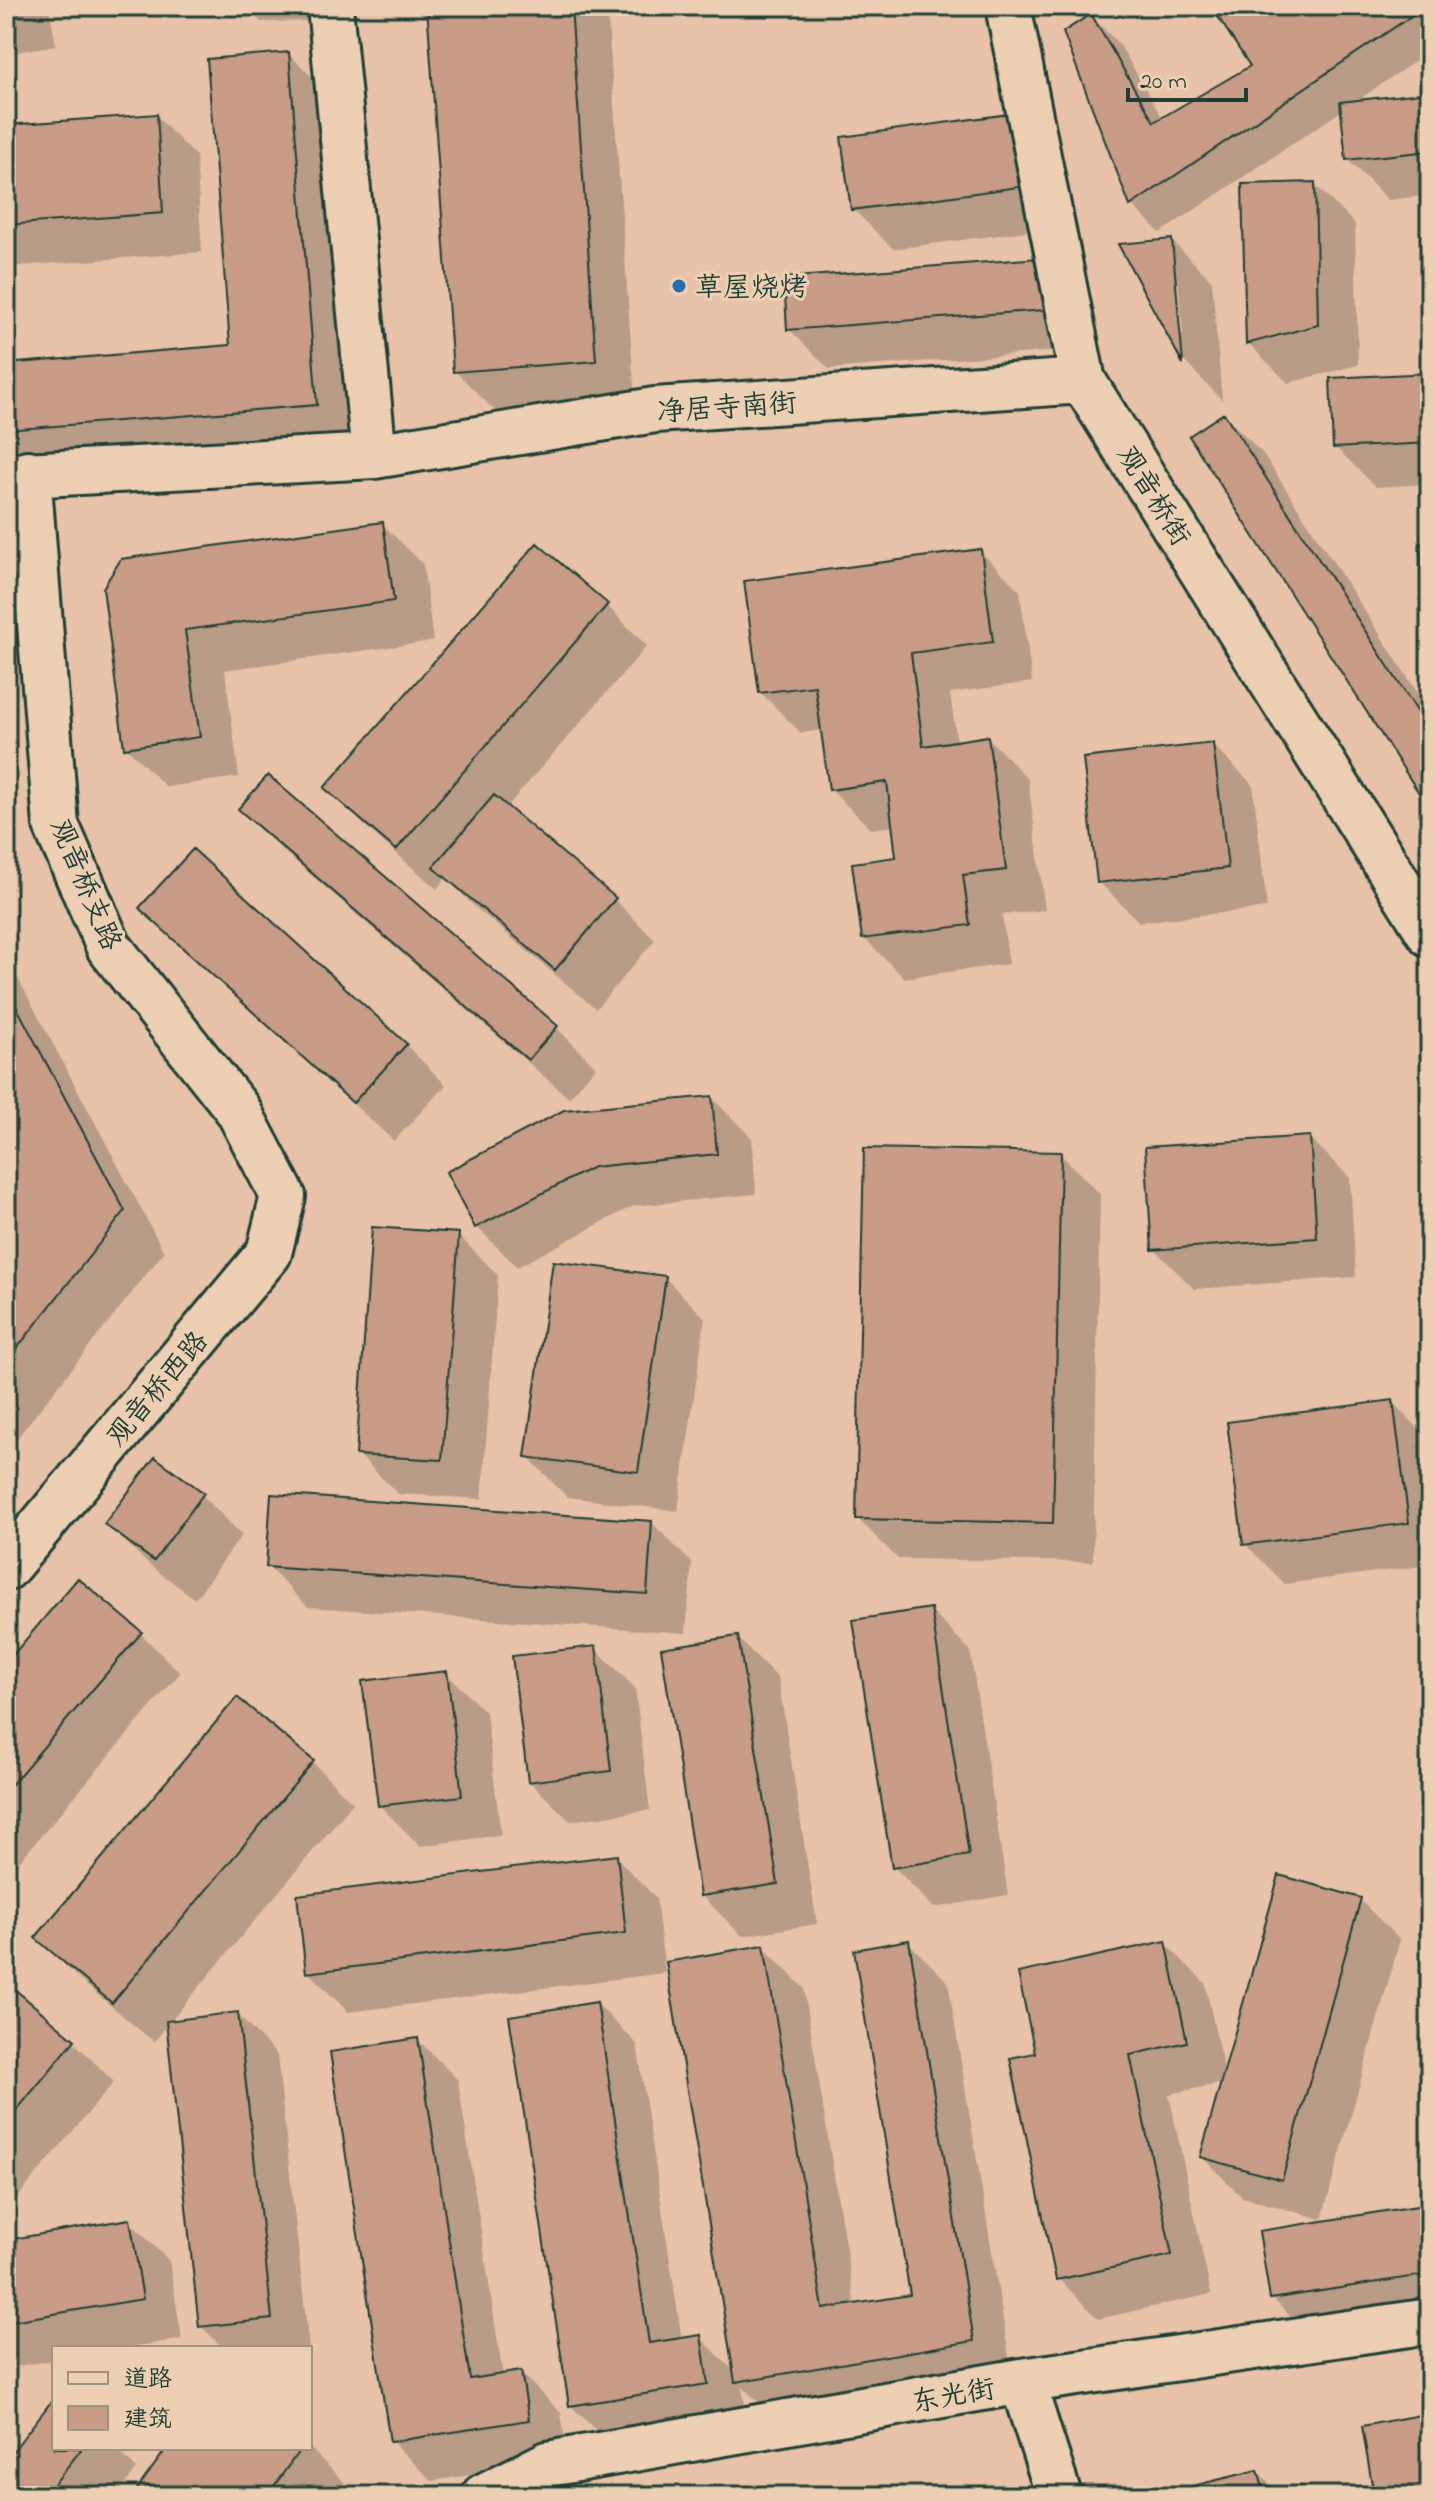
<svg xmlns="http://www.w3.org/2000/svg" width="1436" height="2502" font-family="'Indie Flower','LXGW WenKai TC',sans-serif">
<rect width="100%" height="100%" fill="#e8c3a9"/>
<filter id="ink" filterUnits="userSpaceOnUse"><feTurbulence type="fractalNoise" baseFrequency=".0125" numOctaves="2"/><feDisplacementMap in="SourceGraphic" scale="16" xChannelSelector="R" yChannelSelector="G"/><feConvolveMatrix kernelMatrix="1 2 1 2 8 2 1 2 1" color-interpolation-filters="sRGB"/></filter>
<g filter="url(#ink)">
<path fill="#0003" fill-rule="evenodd" d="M6,6h48l-5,1 7,38 -50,9z
M245,6h73v15l-57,1z
M429,6h178l28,394 -140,11 -40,-40z
M1214,6h216v45l-76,52 76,-9v101l-42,5 -40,-40 -5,-50 -183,123 -29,-29 -40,-188 29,29 43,74 90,-53z
M289,54l40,40 27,350 -350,29v-107l226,-19z
M156,116l40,40 6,96 -196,15v-140z
M1008,116l50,111 -165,22 -40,-40z
M1314,184l41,40 3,141 -70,18 -40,-40z
M1172,241l40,40 10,119 -37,-38 -64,-116zM1174,282h4l5,52h-4z
M1039,260l44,89 -254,20 -40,-40z
M1430,375v109l-54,3 -41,-40z
M1224,415l40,40 166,257v95z
M382,524l41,40 10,77 -208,29 14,107 -73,10 -40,-40 -21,-159z
M537,545l70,61 40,40 -141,162 109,92 40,40 -59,69 -121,-102 -29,-29 -9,11 -71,-62 -40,-40z
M980,551l40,40 12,91 -82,11 7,50 31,-5 40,41 17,131 -43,5 7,49 -105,14 -40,-40 34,-79 -4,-33 -23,3 -41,-40 -7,-59 -22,3 -40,-40z
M1213,745l40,40 14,123 -128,14 -40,-40z
M241,809l315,218 40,40 -27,31 -288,-249z
M141,908l265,137 40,40 -52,56 -213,-193z
M6,967l13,13 145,272 -158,200z
M712,1098l40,40 4,56 -123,12 -116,61 -40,-40z
M1310,1138l40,40 6,99 -162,12 -40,-40z
M1060,1154l40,40 -7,368 -195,-3 -40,-40z
M458,1235l40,40 -16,224 -84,-5 -40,-40z
M665,1278l40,40 -27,193 -111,-14 -40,-41z
M1393,1403l37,37v125l-145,19 -40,-40z
M202,1495l40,40 -47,64 -48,-36 -40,-40z
M652,1523l40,40 -6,70 -378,-26 -40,-40z
M930,1610l40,40 38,245 -74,13 -40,-41z
M140,1633l40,40 -174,204v-211z
M738,1638l40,40 39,246 -75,12 -40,-40z
M595,1648l40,40 15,122 -80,11 -41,-40z
M446,1673l40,40 15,122 -81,11 -40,-40z
M237,1700l76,63 40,40 -183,219 67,-8 40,41 32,293h-86l-22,-22 -33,-302 -14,18 -76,-64 -40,-40z
M616,1857l40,41 9,75 -317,39 -40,-40z
M1360,1900l40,40 -78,279 -80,-22 -40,-40 21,-74 -54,11 42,200 -113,25 -40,-41 -21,-224 128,-111 40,40 20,93z
M908,1942l40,40 65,399 -236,40 -35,-35 5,37 -136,22 -41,-40 27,-401 40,40 45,296 18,-3 35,35 28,-425 41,41 51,318 58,-10z
M6,1985l68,57 40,40 -108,129z
M418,2040l40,40 45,296 18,-3 40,40 7,47 -136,21 -41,-40z
M1430,2206v114l-118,18 -40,-40z
M129,2221l40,40 13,78 -56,9h-72v12l-48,8v-126z
M54,2402v46h62l21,21 -21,27h-110v-33z
M169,2448h141l35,35 -10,13h-200z
M1258,2472l24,24h-119z"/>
<path fill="#c89c87" stroke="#1f3d34" stroke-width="2" d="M427,6h144l25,355 -143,11z
M1211,6h215l-296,200 -67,-174 28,-18 63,108 96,-56z
M289,52l28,353 -311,25v-66l224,-19 -23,-286z
M1430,92v59l-84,9 -6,-58z
M157,114l6,99 -157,12v-100z
M1009,114l10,73 -168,23 -10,-73z
M1315,182l3,143 -72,19 -4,-160z
M1424,234h6v68h-2z
M1172,239l11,125 -65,-120z
M1040,258l4,52 -257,20 -3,-52z
M1430,373v70l-97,5 -3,-70z
M1224,413l206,318v79l-241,-374z
M383,522l11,79 -209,29 15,107 -76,11 -21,-160 18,-29z
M537,543l71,61 -212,246 -72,-62z
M1430,543v71h-5l-5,-70z
M981,549l12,93 -82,11 12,93 65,-10 18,134 -43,5 7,50 -108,14 -10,-76 44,-6 -9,-75 -58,8 -14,-104 -56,7 -15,-112z
M1213,743l15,125 -131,15 -14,-125z
M268,775l290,251 -30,34 -290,-251z
M494,795l122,103 -61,72 -122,-103z
M193,849l214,195 -54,59 -214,-195z
M6,987l119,224 -119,151z
M712,1096l5,58 -124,13 -118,61 -29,-56 118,-62z
M1310,1136l7,102 -165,12 -7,-103z
M864,1148l197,4 -8,371 -197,-4z
M372,1227l87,6 -17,227 -86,-5z
M553,1261l113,15 -28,196 -113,-15z
M1393,1400l16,123 -166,22 -16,-123z
M155,1457l49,36 -50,68 -50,-37z
M271,1494l381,27 -5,73 -381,-27z
M78,1578l64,54 -136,159v-128z
M931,1608l38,247 -77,13 -39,-248z
M738,1636l40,248 -78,12 -39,-248z
M596,1646l15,125 -83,11 -16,-126z
M447,1671l15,125 -84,10 -16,-125z
M237,1697l77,64 -202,242 -77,-65z
M617,1855l9,78 -320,40 -9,-78z
M1279,1875l82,23 -79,282 -82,-23z
M909,1940l65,401 -239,41 -69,-420 98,-17 59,364 87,-14 -56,-345z
M1166,1941l21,101 -57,13 42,200 -116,25 -46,-222 25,-5 -17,-80z
M6,1982l69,58 -69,83z
M597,2002l52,341 52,-8 7,49 -139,22 -60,-390z
M238,2012l34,307 -73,8 -33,-306z
M418,2038l52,341 51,-8 8,49 -139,22 -60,-390z
M1430,2204v70l-160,25 -11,-68z
M130,2219l13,80 -137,23v-82z
M54,2398v50h28l-37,48h-39v-36z
M1430,2413v83h-56l-12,-70z
M167,2448h134l-34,48h-135z
M1258,2470l7,26h-104l-1,-2z"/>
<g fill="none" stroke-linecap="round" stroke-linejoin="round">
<defs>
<path id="minor" d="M330,6l44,450
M1008,6l75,375 347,553
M6,476l368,-20 281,-46 428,-29
M6,1568l263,-315 14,-57 -45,-86 -129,-163 -53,-122 -28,-352
M1022,2381l37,115
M484,2496l64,-32 474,-83 408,-60"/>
</defs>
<use href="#minor" stroke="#1f3d34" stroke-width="50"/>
<use href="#minor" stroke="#edd0b4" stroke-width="44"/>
</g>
</g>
<circle fill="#1f6fb2" stroke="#edd0b4" stroke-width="3" cx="679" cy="286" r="8"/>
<g text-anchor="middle" stroke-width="6" stroke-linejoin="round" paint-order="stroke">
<g font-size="28" fill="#1f3d34" stroke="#edd0b4" text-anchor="start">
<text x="695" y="296">草屋烧烤</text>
</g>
<g font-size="28" fill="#1f3d34" stroke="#edd0b4">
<text transform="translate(727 406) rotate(-4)" y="10">净居寺南街</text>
<text transform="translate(1155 495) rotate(58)" y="10">观音桥街</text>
<text transform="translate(87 884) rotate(67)" y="10">观音桥支路</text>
<text transform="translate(156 1388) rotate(-50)" y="10">观音桥西路</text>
<text transform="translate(953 2394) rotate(-10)" y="10">东光街</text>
</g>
</g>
<rect width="1436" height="2502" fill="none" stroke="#edd0b4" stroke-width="32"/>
<rect x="16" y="16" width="1404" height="2470" fill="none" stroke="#1f3d34" stroke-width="3" filter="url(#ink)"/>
<rect x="52" y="2346" width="260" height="104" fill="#edd0b4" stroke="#9b9581" stroke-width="2"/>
<rect x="68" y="2372" width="40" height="12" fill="#edd0b4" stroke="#9b9581" stroke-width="2"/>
<text x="124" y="2386" font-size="24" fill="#1f3d34">道路</text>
<rect x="68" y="2406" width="40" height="24" fill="#c89c87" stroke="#9b9581" stroke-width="2"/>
<text x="124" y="2426" font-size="24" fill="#1f3d34">建筑</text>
<path d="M1128 88v12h118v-12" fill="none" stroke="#1f3d34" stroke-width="4"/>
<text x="1140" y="88" font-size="24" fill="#1f3d34" stroke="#edd0b4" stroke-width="6" paint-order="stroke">20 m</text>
</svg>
